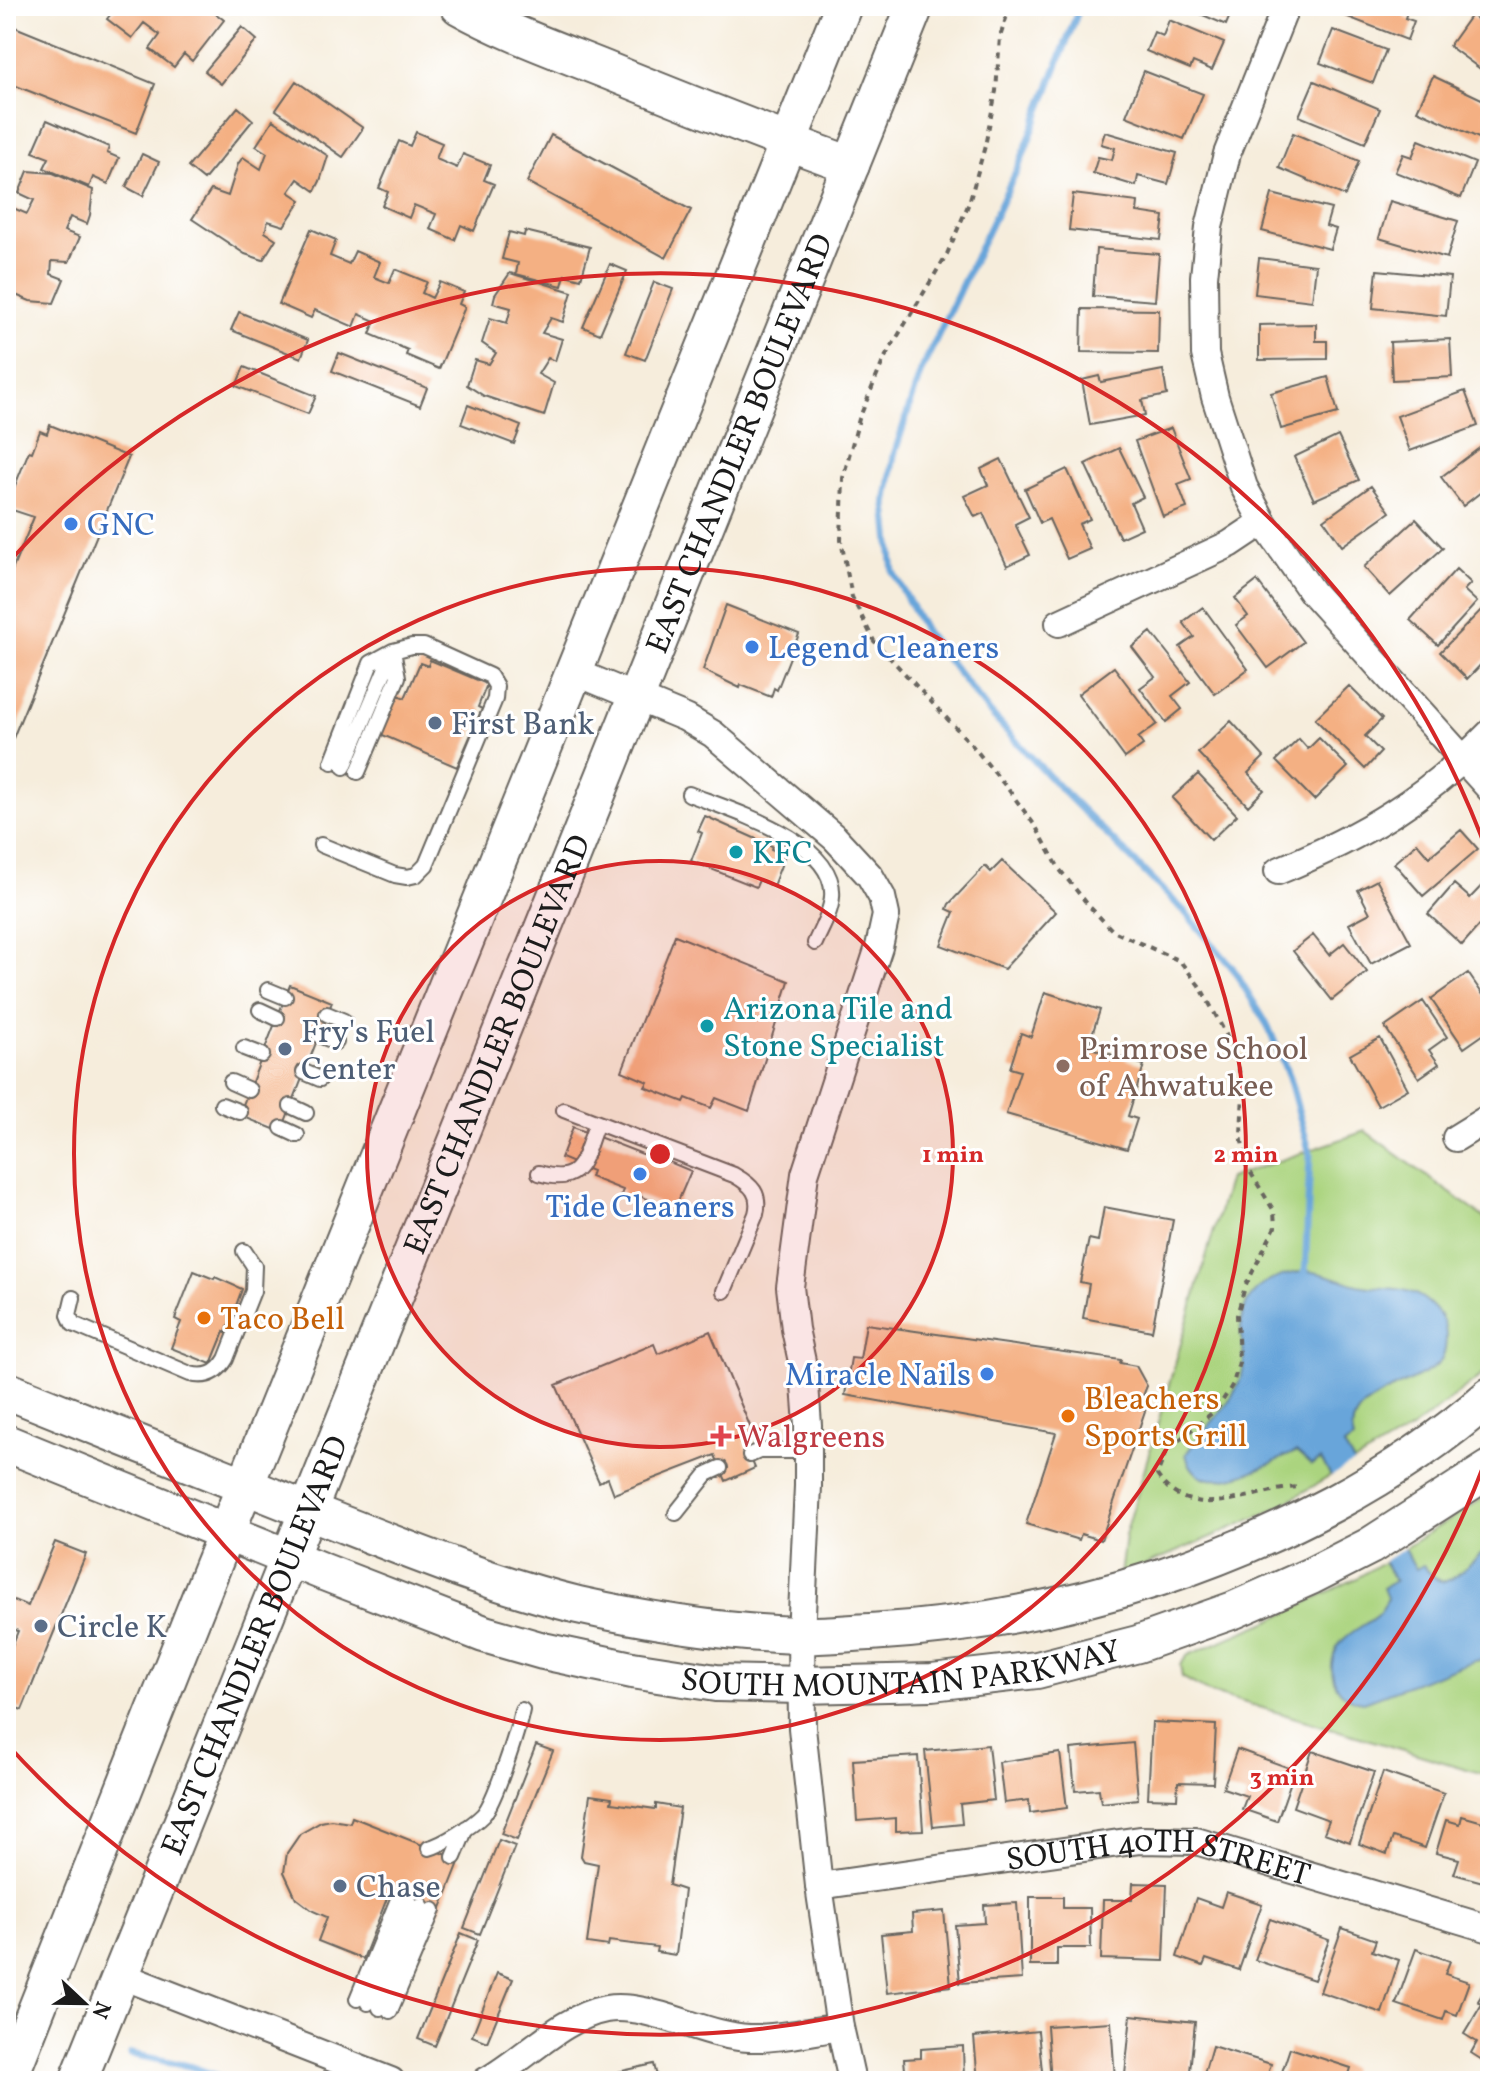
<svg xmlns="http://www.w3.org/2000/svg" width="1496" height="2087" font-family="Vollkorn,serif">
<rect width="100%" height="100%" fill="#fff"/>
<filter id="ink" filterUnits="userSpaceOnUse"><feTurbulence type="fractalNoise" baseFrequency=".0125" numOctaves="2"/><feDisplacementMap in="SourceGraphic" scale="16" xChannelSelector="R" yChannelSelector="G"/><feConvolveMatrix kernelMatrix="1 2 1 2 8 2 1 2 1" color-interpolation-filters="sRGB"/></filter>
<filter id="wash" filterUnits="userSpaceOnUse"><feTurbulence type="fractalNoise" baseFrequency=".006" numOctaves="4" result="noise"/><feDisplacementMap in="SourceGraphic" scale="32" xChannelSelector="R" yChannelSelector="G"/><feGaussianBlur stdDeviation="1.8" result="paint"/><feColorMatrix in="noise" values="0 0 0 0 0 0 0 0 0 0 0 0 0 0 0 0 0 1.4 0 .05"/><feComposite in="paint" operator="in"/></filter>
<g filter="url(#wash)">
<rect width="100%" height="100%" fill="#f6eddc"/>
<path fill="#abd47f" stroke="#64784e" stroke-width="2" d="M1365,1131l125,91v147l-77,59 -144,84 -149,64 5,-40 104,-358z
M1490,1494v282l-281,-84 -27,-15 -2,-12 8,-10 81,-34 88,-43z"/>
<path fill="#68a5da" stroke="#42607b" stroke-width="2" d="M1307,1271c17,2 31,8 47,13 31,9 54,-4 80,24 7,7 12,17 12,27 0,9 -1,23 -8,29 -22,22 -98,33 -84,75l-10,7 72,123 7,-4c17,21 22,21 41,4 9,-8 17,-15 26,-22v112l-16,2 -110,41c-31,-2 -42,-38 -22,-61 15,-17 39,-19 45,-43l-4,-10 12,-7 -74,-121 -10,5 -15,-13c-28,11 -98,55 -110,2 16,-24 40,-43 52,-69 11,-25 4,-32 3,-55 0,-41 30,-55 66,-59z"/>
<path fill="#f6eddc" d="M1357,1461l49,86 -26,17 -52,-86z"/>
<g fill="none" stroke-linecap="round" stroke-linejoin="round">
<path stroke="#68a5da" stroke-width="7" d="M1080,6l-60,157 -99,208 -27,84 -8,50 7,67 31,58 66,83 68,73 127,126 47,55 36,59 21,51 21,77 -5,124
M131,2054l58,12 43,15"/>
</g>
<g id="blocks">
<path fill="#f4b083" d="M117,6h104l-6,7 9,7 -32,41 -8,-7 -10,13 -24,-18 10,-14 -16,-12 -12,15 -25,-19z
M1182,6h52l-8,19z
M1343,6h66l-4,12 9,3 -7,19 -67,-26z
M1471,15l19,15v46l-41,-30z
M1169,20l55,23 -12,27 -19,-8 -3,7 -44,-18 8,-19 9,4z
M10,25l145,59 -19,49 -130,-51v-48z
M242,27l15,13 -36,44 -16,-13z
M1333,30l53,20 -13,33 -53,-20z
M1144,71l59,23 -19,45 -58,-23z
M1433,76l57,27v22l-7,15 -66,-30z
M296,81l67,47 -20,29 -67,-47z
M1314,81l66,28 -15,34 -66,-27z
M238,107l15,13 -49,60 -16,-13z
M47,120l62,27 -2,6 12,5 -11,26 -15,-7 -4,10 -45,-19 5,-10 -16,-6z
M273,120l55,36 -8,25 -5,10 -17,-12 -9,13 12,8 -17,26 -16,-5 -3,11 11,7 -13,21 -18,-6 -53,-35 19,-29 17,6 10,-32 5,-7 18,12 6,-16 -11,-7z
M416,132l26,11 -6,16 21,9 6,-14 27,11 -6,15 10,4 -20,47 -13,-6 -6,15 -25,-11 6,-15 -22,-9 -5,13 -27,-12 6,-14 -9,-4 20,-47 11,5z
M1105,132l72,21 -9,31 -30,-8 -2,10 -43,-13 5,-16 14,3 3,-12 -14,-4z
M1293,133l66,28 -14,35 -66,-28z
M551,135l140,75 -25,48 -139,-76z
M1419,140l56,23 -14,35 -66,-26 8,-18 9,3z
M142,154l17,8 -16,34 -17,-9z
M28,171l25,2 40,17 -3,25 -3,9 -17,-7 -6,14 16,6 -11,25 -17,-1 -1,13 13,5 -10,24 -24,-2 -24,-10 2,-76 3,-8 16,7 7,-14 -15,-7z
M1073,194l65,8 -1,10 27,4 -3,24 -92,-10z
M1272,194l59,15 -5,17 10,3 -6,20 -68,-18z
M1390,201l68,20 -11,37 -68,-20z
M311,229l25,11 -6,16 19,8 6,-13 25,11 -6,15 15,6 6,-14 32,13 -5,11 10,5 8,-16 24,10 -5,12 6,3 -26,62 -33,-14 2,-5 -38,-16 5,-13 -16,-7 -5,13 -39,-17 -4,8 -32,-14z
M525,231l65,16 -9,32 -16,-4 -3,11 -46,-12 2,-11 -16,-4 7,-27 15,4z
M1096,249l63,5 -4,47 -62,-5z
M1259,258l57,7 -4,36 -57,-7z
M610,264l17,7 -27,63 -17,-7z
M1377,270l73,7 -4,39 -73,-8z
M510,273l62,19 -9,30 -12,-4 -9,15 20,6 -7,22 -7,-3 -10,16 16,9 -10,33 -60,-20 -17,-11 8,-25 14,4 7,-11 -14,-10 8,-25 17,5 4,-15 -18,-5 2,-8z
M654,282l19,7 -28,71 -19,-7z
M1082,309l77,1 -1,43 -77,-1z
M239,312l69,28 -7,18 -70,-28z
M1316,324v17h11v18l-68,1v-35z
M1450,339l2,38 -60,3 -2,-38z
M339,353l88,35 -7,18 -88,-35z
M244,367l72,29 -8,18 -72,-28z
M1163,370l4,25 -25,5 3,15 -55,10 -8,-45 17,-4 2,6z
M1328,377l10,36 -57,16 -10,-36z
M1465,391l13,35 -68,25 -13,-35z
M468,405l53,21 -7,18 -53,-20z
M50,425l79,32 -123,298v-170l28,-68 -28,-9 23,-57 3,1 8,-21 7,3z
M1171,428l20,51 -13,5 9,24 -24,9 -28,-76z
M1338,436l21,44 -45,20 -20,-43z
M1490,440v45l-27,21 -22,-29z
M1119,448l24,49 -12,6 11,25 -22,10 -35,-74z
M1001,459l28,58 -14,7 15,31 -23,11 -24,-53 -8,4 -11,-21 24,-11 -7,-16z
M1067,469l23,50 -11,5 11,25 -23,10 -18,-40 -9,4 -15,-34z
M1371,486l19,26 -48,34 -18,-26z
M1416,519l27,29 -53,48 -26,-29z
M1456,569l15,14 -7,7 13,12 -39,43 -28,-25z
M1257,581l46,61 -35,26 -32,-43 12,-9 -13,-18z
M1488,603l2,52 -23,24 -27,-27z
M726,605l73,29 -22,56 -3,-2 -3,9 -30,-12 -1,3 -37,-18z
M1203,607l45,62 -33,25 -35,-47 14,-10 -11,-15z
M1151,632l39,50 -18,14 10,13 -16,13 -26,-34 15,-11 -23,-30z
M430,660l57,24 -9,23 4,2 -25,58 -114,-49 16,-39 46,19 15,-35 8,3z
M1114,667l43,57 -19,14 5,7 -18,13 -47,-64z
M1349,686l33,33 -17,17 16,16 -16,17 -50,-50z
M1231,721l33,36 -16,16 16,17 -16,16 -50,-53z
M1319,738l29,29 -34,33 -38,-39 23,-22 9,10z
M1198,774l39,41 -26,25 -39,-42z
M705,816l67,30 -1,3 14,6 -12,31 -14,-6 -3,7 -65,-26 11,-28 -4,-2z
M1461,830l17,19 -55,47 -29,-33 23,-20 12,14z
M1002,861l54,51 -52,57 -63,-24 13,-33 -7,-3 2,-5 36,-38 6,6z
M1490,877v36l-28,32 -34,-31 26,-30 16,14z
M1377,880l34,63 -40,21 -22,-40 21,-11 -12,-23z
M675,935l114,46 -40,130 -33,-13 -5,10 -25,-10 -2,4 -39,-15 3,-5 -26,-11z
M1313,935l16,20 15,-12 23,29 -35,28 -39,-49z
M1468,973l22,32v31l-3,-4 -23,16 -33,-49z
M290,985l42,17 -51,130 -42,-17z
M1045,992l55,18 -12,37 56,18 -16,51 9,3 -10,30 -121,-35 14,-43 -10,-3 11,-35 10,4z
M1423,1001l24,36 -18,13 10,14 -20,14 -34,-51z
M1380,1038l28,51 -30,17 -28,-51z
M573,1127l77,30 2,-5 18,7 -1,3 22,9 -15,35 -9,-3 -2,3 -28,-11 -2,6 -14,-6 2,-5 -33,-13 2,-6 -31,-13z
M1104,1207l69,13 -21,111 -69,-13 6,-34 -9,-2 9,-43 9,2z
M194,1271l20,8 1,-2 27,12 -16,44 -2,-1 -13,32 -40,-16 10,-26 -6,-3z
M866,1324l255,36 -1,3 16,3 11,20 -7,17 7,2 -46,135 -20,-6 -2,6 -53,-16 30,-91 -211,-38 6,-37 9,1z
M710,1331l45,107 -11,4 11,26 -29,13 -11,-26 -101,39 -6,-16 -9,4 -43,-97 98,-41 4,10z
M55,1542l31,12 -64,156 -16,-6v-43l12,-30 -12,-6v-28l22,9z
M1152,1722l64,3 -3,58 -35,-1 -1,17 -29,-1z
M1133,1743l5,56 -37,4 -2,-14 -24,2 -4,-42z
M536,1745l17,6 -36,89 -16,-6z
M988,1745l6,55 -34,4 2,20 -29,3 -8,-76z
M1237,1749l58,21 -18,51 -35,-12 5,-13 -24,-8z
M1312,1751l62,21 -24,70 -26,-9 5,-13 -36,-13z
M1060,1753l7,55 -37,5 -1,-13 -25,3 -5,-41z
M918,1756l5,74 -27,1v-13l-39,3 -4,-61z
M1383,1772l61,21 -19,55 -32,-11 -6,17 -28,-10z
M590,1795l22,3 -1,5 45,6v-5l24,4 -11,77 15,5 -8,65 -20,-3 1,-5 -48,-6 -1,5 -21,-3 11,-79 -14,-3 -3,-5z
M1462,1816l28,8v60l-36,-10 5,-15 -23,-6 10,-33 14,4z
M352,1817l108,43 -21,53 -50,-20 -26,66 -45,-18 9,-24 -14,-6 -17,-13 -12,-26 3,-19 13,-19 21,-12 10,-2 19,3z
M499,1840l16,6 -35,88 -16,-6z
M1133,1883l34,1 -3,77 -63,-2 2,-59h29z
M1226,1892l36,12 -23,66 -33,-11 -3,7 -26,-9 19,-59 25,9z
M1030,1897h33v11h27l1,40h-34v18h-27z
M1017,1903l5,76 -62,4 -5,-58 30,-2 -1,-18z
M944,1911l7,75 -64,7 -6,-59 32,-3 -1,-17z
M1270,1919l59,21 -15,40 -59,-20z
M1342,1928l34,12 -4,11 27,9 -17,53 -62,-21z
M461,1933l17,7 -43,106 -17,-7z
M1416,1949l34,12 -5,13 24,8 -12,33 -11,-4 -3,9 -47,-16z
M497,1973l16,6 -26,63 -15,-6z
M1490,1981v84l-19,-12 6,-11 -13,-8 18,-30 -4,-3z
M1131,2015l64,7 -6,59h-36l1,-3 -29,-3z
M1111,2022l4,57 -64,2 -4,-55z
M1038,2031l5,50h-65l-4,-44z
M963,2046l1,35h-58l-2,-22 17,-1v-9z
M1212,2046l59,18 -5,17h-64z
M1290,2048l61,20 -4,13h-68z
M654,2064l4,17h-77v-1z"/>
</g>
</g>
<g filter="url(#ink)">
<use href="#blocks" fill-opacity="0" stroke="#68655f" stroke-width="2"/>
<g fill="none" stroke-linecap="round" stroke-linejoin="round">
<defs>
<path id="lane" d="M344,767l49,-116
M358,772l40,-95 -5,-26
M689,794c40,16 148,47 143,103 -1,16 -11,32 -17,46
M321,845l74,30 12,2 9,-2 10,-10 69,-166 1,-13 -6,-10 -66,-30h-12l-19,5 -22,12 -39,99
M268,990l17,7
M260,1010l17,8
M327,1014l17,7
M319,1035l17,7
M244,1048l18,7
M304,1072l16,7
M231,1082l18,8
M222,1105l18,7
M291,1106l15,7
M564,1110l170,65c18,10 27,19 22,39l-32,77
M282,1128l15,7
M539,1173c45,14 44,-17 58,-50
M73,1298l-4,17 4,9 117,50c16,4 27,0 36,-15l27,-68 1,-25 -10,-15
M750,1455l9,-4h49
M676,1513l31,-39 13,-6
M429,1848c15,-4 43,-22 54,-33 12,-13 35,-85 39,-105
M454,1857l12,-29
M357,1999l42,-102
M368,2003l41,-103
M380,2008l41,-103
M390,2011l43,-101"/>
<g id="street">
<path d="M1286,6l-59,148 -18,73 -5,50 1,77 10,43 29,90 19,35 49,70 178,197"/>
<path d="M1059,623l171,-79 33,-22"/>
<path d="M575,672l111,46 27,16 122,104 35,38 12,21 4,18 -7,32 -74,227 -15,113 5,42 9,42 4,54v61l-7,149 1,93 17,158 21,141 12,54"/>
<path d="M1278,871c85,-35 147,-71 212,-138"/>
<path d="M1456,1138l34,-21"/>
<path id="s1" d="M819,1886l321,-46 56,1 294,88"/>
<path d="M120,1975l271,106"/>
<path d="M486,2081c38,-21 76,-64 120,-72 43,-7 98,27 143,29 30,1 62,-7 91,-11"/>
</g>
<g id="secondary">
<path d="M459,6c48,27 100,45 152,66 79,32 159,64 240,93"/>
<path d="M6,1390c98,40 197,79 295,118 91,35 183,74 277,97 72,16 147,28 220,30 24,1 48,-2 72,-3 99,-6 193,-23 288,-54 118,-39 238,-99 332,-182"/>
<path id="s2" d="M6,1443l318,129 160,62 59,17 89,19 84,13 85,2 131,-3 105,-12 101,-26 96,-34 77,-34 59,-30 120,-77"/>
<path d="M8,2081l203,-511 632,-1564"/>
<path id="s3" d="M78,2081l837,-2075"/>
</g>
</defs>
<use href="#lane" stroke="#68655f" stroke-width="18"/>
<use href="#street" stroke="#68655f" stroke-width="30"/>
<use href="#secondary" stroke="#68655f" stroke-width="40"/>
<path stroke="#68655f" stroke-width="4" stroke-dasharray="6 6" stroke-linecap="butt" d="M1010,6l-10,31 -4,54 -11,55 -16,57 -22,51 -63,105 -25,60 -16,59 -2,62 11,57 22,44 97,103 37,45 28,38 24,43 29,36 24,25 67,30 21,27 35,65 7,40 -2,42 5,30 28,46 1,16 -30,60 -8,28 2,47 -6,22 -15,24 -52,43 -9,24c33,51 94,15 141,12"/>
<use href="#lane" stroke="#fff" stroke-width="14"/>
<use href="#street" stroke="#fff" stroke-width="26"/>
<use href="#secondary" stroke="#fff" stroke-width="36"/>
</g>
</g>
<circle cx="660" cy="1154" r="293" fill="#d62828" fill-opacity=".12"/>
<g fill="none" stroke="#d62828" stroke-width="4">
<circle cx="660" cy="1154" r="293"/>
<circle cx="660" cy="1154" r="586"/>
<path d="M1490 1448A880 880 0 0 1 6 1743M6 565A880 880 0 0 1 1490 860"/>
</g>
<g fill="#3f7fe0" stroke="#fff" stroke-width="3">
<circle cx="71" cy="524" r="8"/>
<circle cx="752" cy="647" r="8"/>
<circle cx="640" cy="1174" r="8"/>
<circle cx="987" cy="1374" r="8"/>
</g>
<g fill="#5c6f8a" stroke="#fff" stroke-width="3">
<circle cx="435" cy="723" r="8"/>
<circle cx="285" cy="1049" r="8"/>
<circle cx="41" cy="1626" r="8"/>
<circle cx="340" cy="1886" r="8"/>
</g>
<g fill="#0f9aa8" stroke="#fff" stroke-width="3">
<circle cx="736" cy="852" r="8"/>
<circle cx="707" cy="1026" r="8"/>
</g>
<circle fill="#8d6e63" stroke="#fff" stroke-width="3" cx="1063" cy="1066" r="8"/>
<g fill="#e8710a" stroke="#fff" stroke-width="3">
<circle cx="204" cy="1318" r="8"/>
<circle cx="1068" cy="1416" r="8"/>
</g>
<path fill="#e0444e" stroke="#fff" stroke-width="3" d="M717 1424h8v8h8v8h-8v8h-8v-8h-8v-8h8z"/>
<g text-anchor="middle" stroke-width="6" stroke-linejoin="round" paint-order="stroke">
<g font-size="32" fill="#1c1c1c" stroke="#fff">
<text dy="11" stroke="none"><textPath href="#s3" startOffset="1766">EAST CHANDLER BOULEVARD</textPath></text>
<text dy="11" stroke="none"><textPath href="#s3" startOffset="1118">EAST CHANDLER BOULEVARD</textPath></text>
<text dy="11" stroke="none"><textPath href="#s3" startOffset="470">EAST CHANDLER BOULEVARD</textPath></text>
<text dy="11" stroke="none"><textPath href="#s2" startOffset="938">SOUTH MOUNTAIN PARKWAY</textPath></text>
<text dy="11" stroke="none"><textPath href="#s1" startOffset="344">SOUTH 40TH STREET</textPath></text>
</g>
<g font-size="32" fill="#366cbe" stroke="#fff" text-anchor="start">
<text x="87" y="535">GNC</text>
<text x="768" y="658">Legend Cleaners</text>
<text x="640" y="1217" text-anchor="middle">Tide Cleaners</text>
<text x="971" y="1385" text-anchor="end">Miracle Nails</text>
</g>
<g font-size="32" fill="#4e5e75" stroke="#fff" text-anchor="start">
<text x="451" y="734">First Bank</text>
<text x="301" y="1042">Fry's Fuel<tspan x="301" dy="37">Center</tspan></text>
<text x="57" y="1637">Circle K</text>
<text x="356" y="1897">Chase</text>
</g>
<g font-size="32" fill="#0d838f" stroke="#fff" text-anchor="start">
<text x="752" y="863">KFC</text>
<text x="723" y="1019">Arizona Tile and<tspan x="723" dy="37">Stone Specialist</tspan></text>
</g>
<g font-size="32" fill="#785e54" stroke="#fff" text-anchor="start">
<text x="1079" y="1059">Primrose School<tspan x="1079" dy="37">of Ahwatukee</tspan></text>
</g>
<g font-size="32" fill="#c56008" stroke="#fff" text-anchor="start">
<text x="220" y="1329">Taco Bell</text>
<text x="1084" y="1409">Bleachers<tspan x="1084" dy="37">Sports Grill</tspan></text>
</g>
<g font-size="32" fill="#be3a42" stroke="#fff" text-anchor="start">
<text x="737" y="1447">Walgreens</text>
</g>
</g>
<circle cx="660" cy="1154" r="12" fill="#d62828" stroke="#fff" stroke-width="4"/>
<g font-size="24" text-anchor="middle" font-weight="bold" fill="#d62828" stroke="#fff" stroke-width="6" stroke-linejoin="round" paint-order="stroke">
<text x="953" y="1162">1 min</text>
<text x="1246" y="1162">2 min</text>
<text x="1282" y="1785">3 min</text>
</g>
<rect width="1496" height="2087" fill="none" stroke="#fff" stroke-width="32"/>
<g transform="translate(84 2003) rotate(112)" stroke="#ffffff" stroke-width="6" paint-order="stroke">
<path d="M0-6L14 30L0 20L-14 30Z" fill="#1c1c1c"/>
<text y="-12" font-size="22" font-weight="bold" text-anchor="middle" fill="#1c1c1c">N</text>
</g>
</svg>
